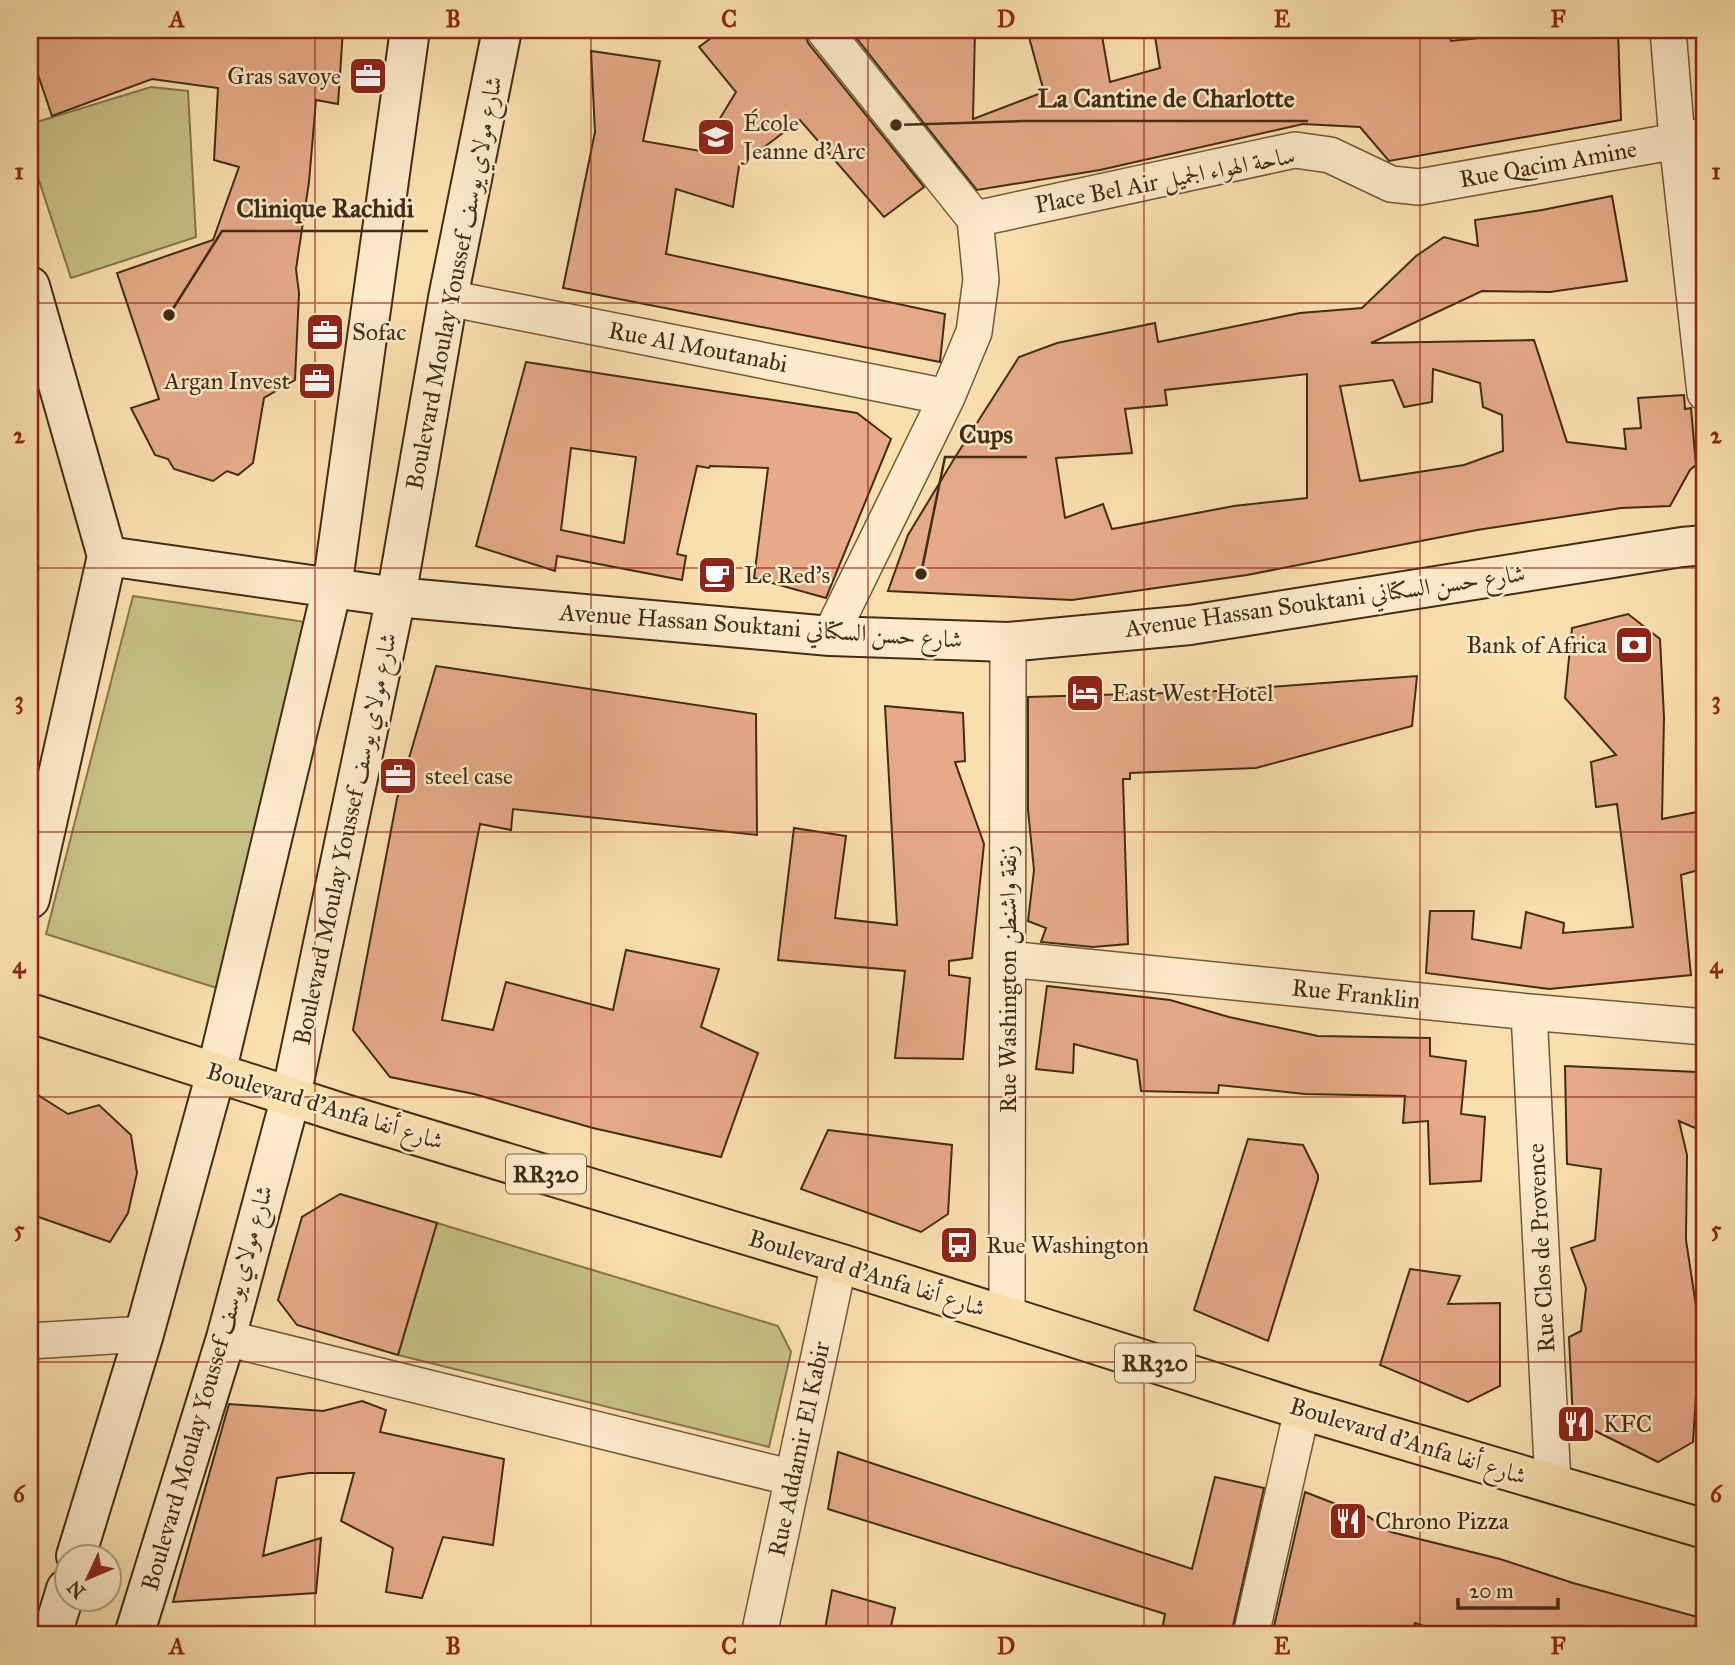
<svg xmlns="http://www.w3.org/2000/svg" width="1735" height="1665" font-family="'IM FELL Great Primer',Amiri,serif">
<rect width="100%" height="100%" fill="#fadfae"/>
<filter id="stains"><feTurbulence type="fractalNoise" baseFrequency=".00286" numOctaves="4"/><feColorMatrix values="0 0 0 0 .2 0 0 0 0 .09 0 0 0 0 .02 0 0 0 .5 -.17"/></filter>
<radialGradient id="worn" r=".72"><stop offset=".6" stop-color="#630" stop-opacity="0"/><stop offset="1" stop-color="#630" stop-opacity=".3"/></radialGradient>
<path fill="#c6c085" stroke="#84764c" stroke-width="2" d="M151,87l37,4 8,146 -125,41 -41,-125v-29z
M133,596l172,26 -85,367 -174,-55z
M437,1223l341,103 13,26 -22,95 -371,-92z"/>
<path fill="#e6aa88" stroke="#422c14" stroke-width="2" fill-rule="evenodd" d="M30,30h313l-5,74 -22,-4 -7,82 -13,87 3,24 -4,87 -31,18 -11,65 -15,12 -11,-4 -14,10 -39,-12 -6,-10 -13,-4 -24,-47 28,-9 -42,-126 96,-33 26,-73 -25,-7 4,-72 -66,-9 -100,37 -22,-65z
M722,30h82l4,13 116,144 -40,30 -84,-97 -61,46 -6,41 -57,-18 -10,65 279,60 -5,48 -377,-74 32,-156 -4,-81 69,10 -17,80 57,10 36,-59 -37,-45z
M850,30h125l-2,89 71,-27 -17,-62h74l9,52 50,-14 -6,-38h294l3,11 96,-10v-1h71l3,90 -232,41 -29,-34 -57,-3 -203,46 -123,20z
M1612,196l15,85 -77,11 -68,-1 -111,52 163,-3 33,102 59,7 -2,-20 17,-1 -3,-30 46,-3 1,14 6,-1 5,57 -6,5 -20,36 -49,2 -144,22 -230,45 -175,25 -184,-9 20,-56 46,-76 65,-102 38,-14 98,-20 3,19 142,-29 62,-5 54,-52 28,-19 34,9 -3,-26 67,-10zM1433,369l47,14 3,24 19,8 1,36 -39,14 -104,16 -20,-95 53,-6 11,27 28,-5zM1307,374v124l-73,8 -122,23 -9,-25 -38,14 -9,-60 76,-5 -7,-44 42,-4 -2,-15z
M526,362l331,51 34,26 -65,159 -72,-20 14,-110 -58,-2 -1,2 -12,-2 -20,88 9,2 -4,24 -125,-24 -2,15 -79,-25zM571,448l65,9 -12,86 -63,-13z
M1628,614l32,25 4,78 -2,102 35,-7 8,56 -24,7 10,100 -142,14 -123,-16 4,-62h44l-2,28 49,9 5,-36 38,11 -1,10 70,-6 -16,-123 -21,3 -5,-45 25,-7 -51,-57 7,-70z
M436,666l320,48 1,121 -244,-26 -2,21 -31,-6 -38,196 51,10 13,-48 107,28 13,-60 93,19 -18,58 57,26 -37,104 -128,-29 -119,-34 -84,-17 -37,-47 44,-231z
M1417,676l-5,50 -156,42 -126,5v6h-7l5,165 -35,3 -52,-5 5,-14 -18,-7 6,-51 -6,-60v-113l175,-5z
M885,706l78,7 2,48 -10,1 29,82 -12,114 -23,3v14l21,3 -7,81 -68,-1 10,-87 -127,-11 16,-132 52,8 -11,82 62,7z
M1047,986l123,14 59,17 89,19 112,2v18l36,5 -5,53 24,3 -4,64 -51,3 -2,-63 -25,2 2,-27 -100,-2 -86,-9 -1,8 -77,-2 -4,-31 -63,-16 -1,29 -37,-4z
M1565,1066l132,6 5,59 -23,-10 8,34 -1,85 14,92 -7,110 -35,20 -85,-42 -4,-83 12,-6 5,-43 -15,-40 24,-8 6,-71 -34,-5z
M30,1090l38,24 31,-9 32,30 6,38 -9,40 -18,29 -80,-28z
M828,1130l124,15 -4,69 -27,18 -120,-43z
M1248,1139l55,6 15,30v4l-50,162 -74,-31z
M340,1194l97,29 -39,132 -101,-30 -19,-25 24,-83z
M1410,1269l50,7 -12,28 52,-1v83l-32,16 -88,-37z
M362,1401l24,9 -6,22 124,27 -11,86 -50,-8 -21,61 -36,-6 7,-44 -52,-27 13,-48h-45l-32,5 -14,78 58,-18 -5,55 -143,9 56,-198 94,7z
M838,1452l354,117 23,-92 49,11 -33,147h-70l4,-21 -337,-105z
M1305,1492l64,25 22,15 109,27 73,24 132,36v16h-256l-34,-12 -5,12h-29l-40,-6v6h-69z
M832,1590l63,18 -6,27h-65z"/>
<g fill="none" stroke-linecap="round" stroke-linejoin="round">
<defs>
<path id="street" d="M824,30l151,189
M1668,30l9,110 28,253
M975,219l320,-69 35,5 61,29 28,3 286,-51
M448,298l499,99
M830,636l117,-239 27,-65 7,-52 -6,-61
M1008,959l521,53 176,15
M1529,1012l24,472
M1007,1316l1,-674
M226,1338l567,140
M30,1341l114,-7
M759,1635l80,-372
M1251,1635l51,-225"/>
<path id="secondary" d="M30,286l77,270 -77,343
M107,556l289,41 434,39 178,6 182,-17 492,-78 23,-2
M76,1556l68,-222 72,-261 116,-485 78,-558
M52,1635l14,-46
M134,1635l92,-297 65,-242 105,-499 52,-299 54,-268"/>
<path id="primary" d="M30,1013l315,101 494,149 463,147 403,119"/>
</defs>
<use href="#street" stroke="#70593a" stroke-width="38"/>
<use href="#secondary" stroke="#422c14" stroke-width="42"/>
<use href="#primary" stroke="#422c14" stroke-width="42"/>
<use href="#street" stroke="#fceaca" stroke-width="35"/>
<use href="#secondary" stroke="#fceaca" stroke-width="38"/>
<use href="#primary" stroke="#fadfae" stroke-width="38"/>
</g>
<path fill="none" stroke="#8f2418" stroke-width="2" stroke-opacity="0.55" d="M315,30v1605M591,30v1605M868,30v1605M1144,30v1605M1420,30v1605M30,303h1675M30,568h1675M30,832h1675M30,1097h1675M30,1362h1675"/>
<defs>
<symbol id="office-square" viewBox="-11 -11 22 22"><rect x="-9" y="-9" width="18" height="18" rx="4" fill="#8f2418" stroke="#fceaca"/><path d="M-6-3h4V-5.5h4V-3h4V5H-6ZM-1-4.5V-3h2v-1.5ZM-6 0V1H6V0Z" fill="#fff"/></symbol>
<symbol id="school-square" viewBox="-11 -11 22 22"><rect x="-9" y="-9" width="18" height="18" rx="4" fill="#8f2418" stroke="#fceaca"/><path d="M0-5L7-2L0 1L-7-2ZM-4 1L0 2.5L4 1V4Q0 6-4 4Z" fill="#fff"/></symbol>
<symbol id="cafe-square" viewBox="-11 -11 22 22"><rect x="-9" y="-9" width="18" height="18" rx="4" fill="#8f2418" stroke="#fceaca"/><path d="M-5.5-4.5H6V0H3Q3 3.5 0 3.5H-2.5Q-5.5 3.5-5.5 0ZM3-3.2v2h1.7v-2ZM-6 4.5H4V6H-6Z" fill="#fff"/></symbol>
<symbol id="bank-square" viewBox="-11 -11 22 22"><rect x="-9" y="-9" width="18" height="18" rx="4" fill="#8f2418" stroke="#fceaca"/><path d="M-6-4H6V4H-6ZM0-2.3a2.3 2.3 0 1 0 0 4.6a2.3 2.3 0 1 0 0-4.6Z" fill="#fff"/></symbol>
<symbol id="hotel-square" viewBox="-11 -11 22 22"><rect x="-9" y="-9" width="18" height="18" rx="4" fill="#8f2418" stroke="#fceaca"/><path d="M-6-4.5h1.5V1H6V5H4.5V3h-9V5H-6ZM-4 0a1.8 1.8 0 1 1 3.6 0ZM.5 0V-2.5h3Q6-2.5 6 0Z" fill="#fff"/></symbol>
<symbol id="bus-square" viewBox="-11 -11 22 22"><rect x="-9" y="-9" width="18" height="18" rx="4" fill="#8f2418" stroke="#fceaca"/><path d="M-5-6H5V4H4V6H2V4H-2V6H-4V4H-5ZM-3.5-4V0h7V-4ZM-3.5 1.2v1.5H-2V1.2ZM2 1.2v1.5H3.5V1.2Z" fill="#fff"/></symbol>
<symbol id="restaurant-square" viewBox="-11 -11 22 22"><rect x="-9" y="-9" width="18" height="18" rx="4" fill="#8f2418" stroke="#fceaca"/><path d="M-5-6h1v4h1v-4h1v4h1v-4h1v5L-1.5 .5V6h-2V.5L-5-1ZM5-6V6H3V1.5H1.5Q1.5-4 5-6Z" fill="#fff"/></symbol>
</defs>
<g fill-rule="evenodd">
<use href="#office-square" x="346" y="54" width="44" height="44"/>
<use href="#school-square" x="694" y="115" width="44" height="44"/>
<use href="#office-square" x="303" y="310" width="44" height="44"/>
<use href="#office-square" x="295" y="359" width="44" height="44"/>
<use href="#cafe-square" x="695" y="553" width="44" height="44"/>
<use href="#bank-square" x="1612" y="623" width="44" height="44"/>
<use href="#hotel-square" x="1063" y="671" width="44" height="44"/>
<use href="#office-square" x="376" y="754" width="44" height="44"/>
<use href="#bus-square" x="937" y="1223" width="44" height="44"/>
<use href="#restaurant-square" x="1554" y="1402" width="44" height="44"/>
<use href="#restaurant-square" x="1326" y="1499" width="44" height="44"/>
</g>
<g text-anchor="middle" stroke-width="5" stroke-linejoin="round" paint-order="stroke">
<g fill="#fceaca" stroke="#7a654b" stroke-width="2">
<rect x="506" y="1154.5" width="80" height="39" rx="5"/>
<rect x="1115" y="1343.5" width="80" height="39" rx="5"/>
</g>
<g font-size="23" font-weight="bold" fill="#422c14">
<text x="546" y="1182">RR320</text>
<text x="1155" y="1371">RR320</text>
</g>
<g font-size="24" fill="#422c14" stroke="#fceaca" text-anchor="start">
<text x="341" y="84" text-anchor="end">Gras savoye</text>
<text x="743" y="131">École<tspan x="743" dy="28">Jeanne d'Arc</tspan></text>
<text x="352" y="340">Sofac</text>
<text x="290" y="389" text-anchor="end">Argan Invest</text>
<text x="744" y="583">Le Red's</text>
<text x="1607" y="653" text-anchor="end">Bank of Africa</text>
<text x="1112" y="701">East West Hotel</text>
<text x="425" y="784">steel case</text>
<text x="986" y="1253">Rue Washington</text>
<text x="1603" y="1432">KFC</text>
<text x="1375" y="1529">Chrono Pizza</text>
</g>
<g font-size="24" fill="#422c14" stroke="#fceaca">
<text transform="translate(1548 164) rotate(-10)" y="8">Rue Qacim Amine</text>
<text transform="translate(1165 180) rotate(-11)" y="8">Place Bel Air ساحة الهواء الجميل</text>
<text transform="translate(454 283) rotate(-79)" y="8">Boulevard Moulay Youssef شارع مولاي يوسف</text>
<text transform="translate(698 347) rotate(11)" y="8">Rue Al Moutanabi</text>
<text transform="translate(1325 601) rotate(-8)" y="8">Avenue Hassan Souktani شارع حسن السكتاني</text>
<text transform="translate(761 626) rotate(4)" y="8">Avenue Hassan Souktani شارع حسن السكتاني</text>
<text transform="translate(345 839) rotate(-78)" y="8">Boulevard Moulay Youssef شارع مولاي يوسف</text>
<text transform="translate(1008 979) rotate(-90)" y="8">Rue Washington زنقة واشنطن</text>
<text transform="translate(1356 994) rotate(6)" y="8">Rue Franklin</text>
<text transform="translate(325 1106) rotate(17)" y="8">Boulevard d'Anfa شارع أنفا</text>
<text transform="translate(1541 1248) rotate(-93)" y="8">Rue Clos de Provence</text>
<text transform="translate(867 1273) rotate(17)" y="8">Boulevard d'Anfa شارع أنفا</text>
<text transform="translate(207 1388) rotate(-74)" y="8">Boulevard Moulay Youssef شارع مولاي يوسف</text>
<text transform="translate(1408 1441) rotate(17)" y="8">Boulevard d'Anfa شارع أنفا</text>
<text transform="translate(799 1449) rotate(-78)" y="8">Rue Addamir El Kabir</text>
</g>
</g>
<path fill="none" stroke="#422c14" stroke-width="2.5" d="M896 125L1023 121H1308M169 315L222 231H428M921 574L945 457H1027"/>
<g fill="#422c14" stroke="#fceaca" stroke-width="2.5">
<circle cx="896" cy="125" r="7"/>
<circle cx="169" cy="315" r="7"/>
<circle cx="921" cy="574" r="7"/>
</g>
<g font-size="26" text-anchor="middle" font-weight="bold" fill="#422c14" stroke="#fceaca" stroke-width="5" stroke-linejoin="round" paint-order="stroke">
<text x="1166" y="107">La Cantine de Charlotte</text>
<text x="325" y="217">Clinique Rachidi</text>
<text x="986" y="443">Cups</text>
</g>
<rect width="1735" height="1665" fill="none" stroke="#fadfae" stroke-width="77"/>
<g transform="translate(88 1578) rotate(226)"><circle r="33" fill="#fceaca" stroke="#b29e81" stroke-width="2"/>
<path d="M0-5L12 26L0 18L-12 26Z" fill="#8f2418"/>
<text y="-10" font-size="19" font-weight="bold" text-anchor="middle" fill="#422c14">N</text>
</g>
<path d="M1458 1598v10h100v-10" fill="none" stroke="#422c14" stroke-width="3.5"/>
<text x="1469" y="1598" font-size="21" fill="#422c14" stroke="#fceaca" stroke-width="5" paint-order="stroke">20 m</text>
<rect x="38" y="38" width="1658" height="1588" fill="none" stroke="#8f2418" stroke-width="2.5"/>
<g font-size="23" text-anchor="middle" font-weight="bold" fill="#8f2418">
<text x="177" y="27">A</text>
<text x="453" y="27">B</text>
<text x="729" y="27">C</text>
<text x="1006" y="27">D</text>
<text x="1282" y="27">E</text>
<text x="1558" y="27">F</text>
<text x="19" y="179">1</text>
<text x="1716" y="179">1</text>
<text x="19" y="443">2</text>
<text x="1716" y="443">2</text>
<text x="19" y="708">3</text>
<text x="1716" y="708">3</text>
<text x="19" y="973">4</text>
<text x="1716" y="973">4</text>
<text x="19" y="1237">5</text>
<text x="1716" y="1237">5</text>
<text x="19" y="1502">6</text>
<text x="1716" y="1502">6</text>
<text x="177" y="1654">A</text>
<text x="453" y="1654">B</text>
<text x="729" y="1654">C</text>
<text x="1006" y="1654">D</text>
<text x="1282" y="1654">E</text>
<text x="1558" y="1654">F</text>
</g>
<rect width="100%" height="100%" filter="url(#stains)"/>
<rect width="100%" height="100%" fill="url(#worn)"/>
</svg>
